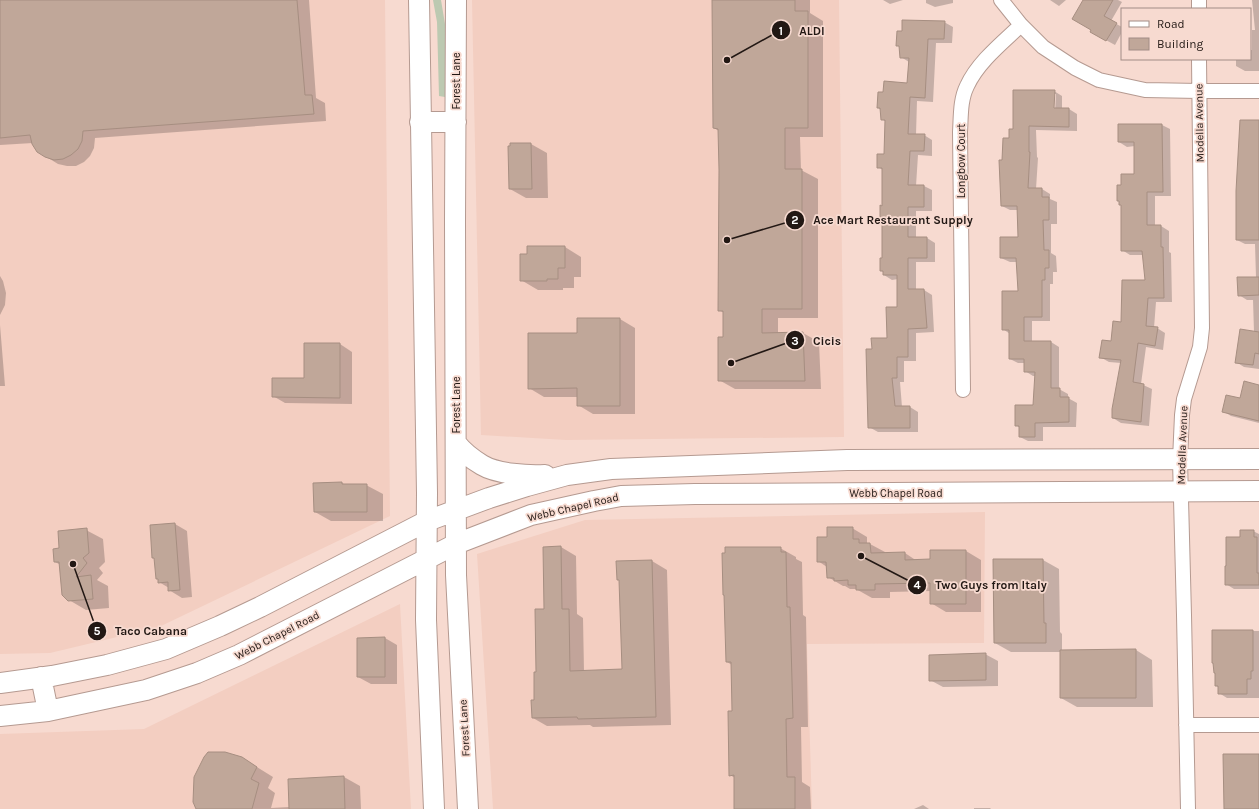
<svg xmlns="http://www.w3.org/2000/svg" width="1259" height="809" font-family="Karla,sans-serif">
<rect width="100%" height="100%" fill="#f7dad0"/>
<path fill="#f3cec1" d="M0,0h385l5,516 -231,111 -109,26 -50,1z
M472,0h367l5,437 -278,3 -85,-5z
M985,512l-1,131 -177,1 5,165h-319l-16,-255 108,-34z
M400,604l11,205h-411v-75l144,-5z"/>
<path fill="#bcc9b1" d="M433,0h8l4,24v73l-6,-1 -2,-74z"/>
<path fill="#0003" fill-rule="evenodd" d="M0,0h309l7,98 9,5 1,18 -231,17 -1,10 -4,8 -6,6 -8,4h-9l-9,-2 -13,-8 -12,-13 -33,2z
M713,0h97v13l13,8v116h-23l1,33 17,9v139h-40v15h25l16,9 2,47h-86l-16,-9 5,-42v-25l-5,-3v-179l-5,-3z
M883,0h20l-13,4z
M926,0h27v3l-18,4 -9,-4z
M1050,0h16l-7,6z
M1084,0h34l4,2 -11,19 11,6v5l-7,13 -24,-13 1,-2z
M1252,0h7v71h-14l-9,-5v-7h14v-9h2v-20h3z
M944,22l9,5 -1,16h-16l-3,59 -16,-1 -1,34h8l8,5v16l-14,-1 -2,31h8l8,4v21h-16v27h11l8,5v19h-19v28h8l8,5 2,37 -18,1v28h-12v21h-4l2,25h8l8,5v20h-40l-9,-5 4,-77 15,-11 10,-31v-29l-6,1 -8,-5v-3l-3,-1 2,-12v-37l-2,-1 2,-14v-37l-5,-3 7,-12 1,-33 -4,-3 -1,-9 -3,-2 6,-15 24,-9 1,-22 -8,-5z
M1054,91l8,5v13h7l8,5v17l-41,-1 1,27 1,1 -2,31h6l8,5v5l7,3v22h-6v29l5,3 1,16h-4v12h-3v37h-18v21h19l8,5v42l9,5v4l9,5 -1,24h-33v14h-15l-8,-4v-9l-4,-3 18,-19 2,-30h-3l-8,-5v-8h-7l-8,-4v-25l-7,-5 16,-37 -2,-30h-7l-9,-4 18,-20 -1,-28h-8l-8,-4v-45l12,-31zM1054,94h2l-1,19h-2z
M1259,121v248l-15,-2 -8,-5 18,-30 -1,-32h-6l-8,-5 17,-17 -1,-34h-10l-8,-4z
M1162,125l8,4 1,67h-16v30h6l8,5v21l2,1 1,49h-16l-2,26h3l8,5 -2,17 -17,-3 -5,37 11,5 -3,37 -28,-3 -8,-5 8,-55 -12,-1 -9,-5 12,-15 34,-61 -2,-26h-14l-8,-5v-45l-2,-3 -2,-2 4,-14 13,-11v-29l-8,1 -8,-5z
M531,144l16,9 1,45h-22l-16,-9 1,-42z
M565,247l16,10v20h-7v11h-11v2h-25l-17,-10z
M0,276l3,5 3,12 -1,12 -5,10z
M620,319l15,9v86h-42l-15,-9v-8h-34l-15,-9 49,-54z
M0,325l5,61h-5z
M340,344l12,8v52l-67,-1 -12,-7 32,-17z
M1259,386v37l-28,-7 -8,-5z
M342,483l4,2h20l17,9v27h-52l-16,-9z
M175,524l12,7 5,66 -10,1 -13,-8v-2l-10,-6 -3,-23 -3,-1z
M852,528l15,9v7h3l15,8v2l20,-1 12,8 14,-1 35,-9 15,9v52h-35l-15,-9v-12l-41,1v6h-18l-16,-9h-6l-5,-3h-2l-15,-9 -1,-10 -9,-6 10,-23z
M86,530l17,9 2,23 -6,6 4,5 -6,7 11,6 1,22 -23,2 -17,-10 -8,-35 -6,-3 5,-13z
M1253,531l6,3v55h-25l-8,-5 15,-46z
M561,547l15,9 1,58 6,4 1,53 39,-1 29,-109 15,9 4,155 -78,2 -3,-2 -43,1 -14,-8 2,-17 2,-28 8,-63 -1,-62z
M780,548l16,9v2l6,3 1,53 3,2 2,110h-7l1,55 8,5 1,22h-76v-31l-5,-3 3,-63 -1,-47 -5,-3z
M1043,560l16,9 1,63 2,2v17l74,-1 16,10 1,47h-76l-16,-9v-46h-50l-16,-9z
M1213,631h46v67h-32l-8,-5v-6l-3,-1z
M385,638l12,7v39h-26l-13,-7z
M985,654l13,7v25l-55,1 -13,-7z
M242,758l31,19 -5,11 7,5 -4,15 19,-1 54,-30 16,9 1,23h-164z
M923,805l6,4h-15z
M974,808h16l1,1h-17z"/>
<path fill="#c0a799" stroke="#a68e81" d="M0,0h297l8,95h7l2,19 -231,17 -1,10 -4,8 -7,6 -8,4 -9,1 -9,-3 -8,-5 -5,-8 -2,-9 -30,3z
M712,0h83v11h13v117h-23v41h17v140h-40v24l41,-1 2,49h-87v-44h5v-26h-5l1,-141 -1,-41 -5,-1z
M1083,0h30l-9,16 13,7 -11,18 -16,-9 1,-2 -19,-11z
M902,20l43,1 -1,18h-16l-3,59 -15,-1 -2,37h17l-1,17h-14l-2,34h16v22h-16v30h19v21h-19v31h16l3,39 -19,1v28h-11v21h-5l3,28h15v22h-42l-2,-79h6l-1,-11h16l-1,-31h11v-32h-14v-4h-3v-13h2v-36h-2v-17l2,1v-38h-5v-14h7l1,-34h-4l-1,-12h-3l1,-16h5l1,-11 23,2 2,-25h-9l-1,-12h-3l1,-15h5z
M1013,90h42l-1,18h15v19l-40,-1v26h1l-2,36h14v9h7v23h-6l1,30h5v18h-4v12h-3v37h-18v24h27v47h9v9h9v25l-34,1v14h-16v-11h-4v-21h18l2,-33h-11v-13h-15v-29h-7v-39h16l-2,-33h-16v-21h18l-1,-31h-16l-2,-46h3l1,-22h6v-9h4z
M1240,120h19v120h-23v-49z
M1118,124h44l1,68h-16v33h14v22h2l1,51h-16l-2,28 12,1 -3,19 -17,-3 -5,39 11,2 -3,38 -29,-4v-9l9,-49 -22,-2 3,-18 9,1 2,-20 8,1 1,-42h23l-3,-29h-21v-46h-2v-4h-2v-16h4v-11h13v-32h-16z
M510,143h21l1,46h-23l-1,-43h2z
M527,246h38v22h-7v11h-11v2h-27v-27h7z
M1237,277h22v18l-21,1z
M577,318h43v88h-43v-18l-49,1v-56h49z
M1240,329l19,3v22l-4,-1 -2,12 -18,-2z
M304,343h36v55l-68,-1v-19h32z
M1244,381l15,4v36l-37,-9 4,-17 14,3z
M342,482v2h25v28h-53l-1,-29z
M175,523l5,67 -12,1v-9l-10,1v-4h-2l-2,-21h-2l-2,-33z
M827,527h26v12h6v4h11l1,10 34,-1v8l25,-1v-9h36v54h-36v-21l-55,1v6h-19v-5h-8v-5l-14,1v-3h-7l-1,-16h-9v-25h10z
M87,528l2,25 -6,5 4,5 -11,14 15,-2 2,24 -25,2 -6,-6 -3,-33h-5l-1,-13 6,-1 -1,-17z
M1240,530h14v7h3v36h2v12h-34v-19h1v-29h14z
M561,546l1,63h7l1,62 52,-2 -3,-89h-2l-1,-19 36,-1 4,157 -78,2 -1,-2 -45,1 -1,-18h3v-28h2l-1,-63h9l-1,-62z
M725,547h56v5h5l1,55h3l3,111 -7,1 1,58h8v32h-61v-34l-5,1 -1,-65h4l-1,-49h-5l-2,-67h-1l-1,-42h3z
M993,559h50l1,64h2v20h-52z
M1212,630h41v41h-2v8h-4v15h-29v-8h-3v-13h-1l-1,-10h-1z
M385,637v40h-28v-39z
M1136,649v49h-76v-48z
M986,653v27l-57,1v-26z
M208,752h17l17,5 15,10 -6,12 8,4 -7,26h-56l-3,-7 1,-25 10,-20z
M1223,754h36v55h-35z
M344,776l1,33h-56l-1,-30z"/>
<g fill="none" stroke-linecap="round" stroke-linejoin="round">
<defs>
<path id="street" d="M1001,0l20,25 22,22 32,21 24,12 46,10 54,1h60
M1199,0v9
M963,390l-3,-258c1,-15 0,-32 7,-46 11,-24 35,-43 54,-61
M1186,725h73
M1188,809l-4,-194 -4,-155 2,-45 2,-16 16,-52 2,-19 -3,-269"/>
<path id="secondary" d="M419,0l8,493 -1,127 8,189
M456,0l-1,221 1,354 12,234
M420,122h36
M456,443c7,9 16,16 26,22 15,9 46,11 63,10
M41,677l7,34
M0,683l52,-7 55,-11 59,-16 54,-23 40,-19 167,-86 62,-23 38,-12 40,-11 44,-6 236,-9 412,-1
M0,716l48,-5 98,-21 51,-17 42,-18 217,-111 75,-29 63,-14 27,-5 74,-2 564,-3"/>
</defs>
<use href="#street" stroke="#b59a91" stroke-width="16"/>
<use href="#secondary" stroke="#b59a91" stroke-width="22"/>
<use href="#street" stroke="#fff" stroke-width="14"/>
<use href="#secondary" stroke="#fff" stroke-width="20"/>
</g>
<g text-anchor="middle" stroke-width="3.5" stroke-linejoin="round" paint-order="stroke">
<g font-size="11" fill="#221814" stroke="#f7dad0">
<text transform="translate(456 81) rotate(-90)" y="4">Forest Lane</text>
<text transform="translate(1199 123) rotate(-91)" y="4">Modella Avenue</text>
<text transform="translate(961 161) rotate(-90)" y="4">Longbow Court</text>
<text transform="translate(456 405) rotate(-90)" y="4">Forest Lane</text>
<text transform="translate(1182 445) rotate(-88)" y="4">Modella Avenue</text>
<text x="896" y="497">Webb Chapel Road</text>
<text transform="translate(573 507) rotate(-13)" y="4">Webb Chapel Road</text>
<text transform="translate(277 635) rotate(-27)" y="4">Webb Chapel Road</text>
<text transform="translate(464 728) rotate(-93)" y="4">Forest Lane</text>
</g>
</g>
<path fill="none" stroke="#221814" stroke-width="1.5" d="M727 60L781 30M727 240L795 220M731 363L795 340M861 556L917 585M73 564L97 631"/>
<g fill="#221814" stroke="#f7dad0" stroke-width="1.5">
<circle cx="727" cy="60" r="4"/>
<circle cx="727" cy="240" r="4"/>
<circle cx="731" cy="363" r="4"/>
<circle cx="861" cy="556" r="4"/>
<circle cx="73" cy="564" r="4"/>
<circle cx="781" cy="30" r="10"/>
<circle cx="795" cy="220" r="10"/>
<circle cx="795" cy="340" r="10"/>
<circle cx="917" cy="585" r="10"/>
<circle cx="97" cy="631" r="10"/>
</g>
<g font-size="12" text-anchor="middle" font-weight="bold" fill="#fff">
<text x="781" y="35">1</text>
<text x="795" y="224">2</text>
<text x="795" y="345">3</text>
<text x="917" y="589">4</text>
<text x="97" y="635">5</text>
</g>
<g font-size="12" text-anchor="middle" font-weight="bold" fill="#221814" stroke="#f7dad0" stroke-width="3.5" stroke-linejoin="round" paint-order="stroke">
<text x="812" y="35">ALDI</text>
<text x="893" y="224">Ace Mart Restaurant Supply</text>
<text x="827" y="345">Cicis</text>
<text x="991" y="589">Two Guys from Italy</text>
<text x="151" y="635">Taco Cabana</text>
</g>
<rect x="1121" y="8" width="130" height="52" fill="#f7dad0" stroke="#a28c85"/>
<rect x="1129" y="21" width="20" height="6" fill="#ffffff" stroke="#a28c85"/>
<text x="1157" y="28" font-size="12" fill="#221814">Road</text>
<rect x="1129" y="38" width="20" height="12" fill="#c0a799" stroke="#a28c85"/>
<text x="1157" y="48" font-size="12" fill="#221814">Building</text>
</svg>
